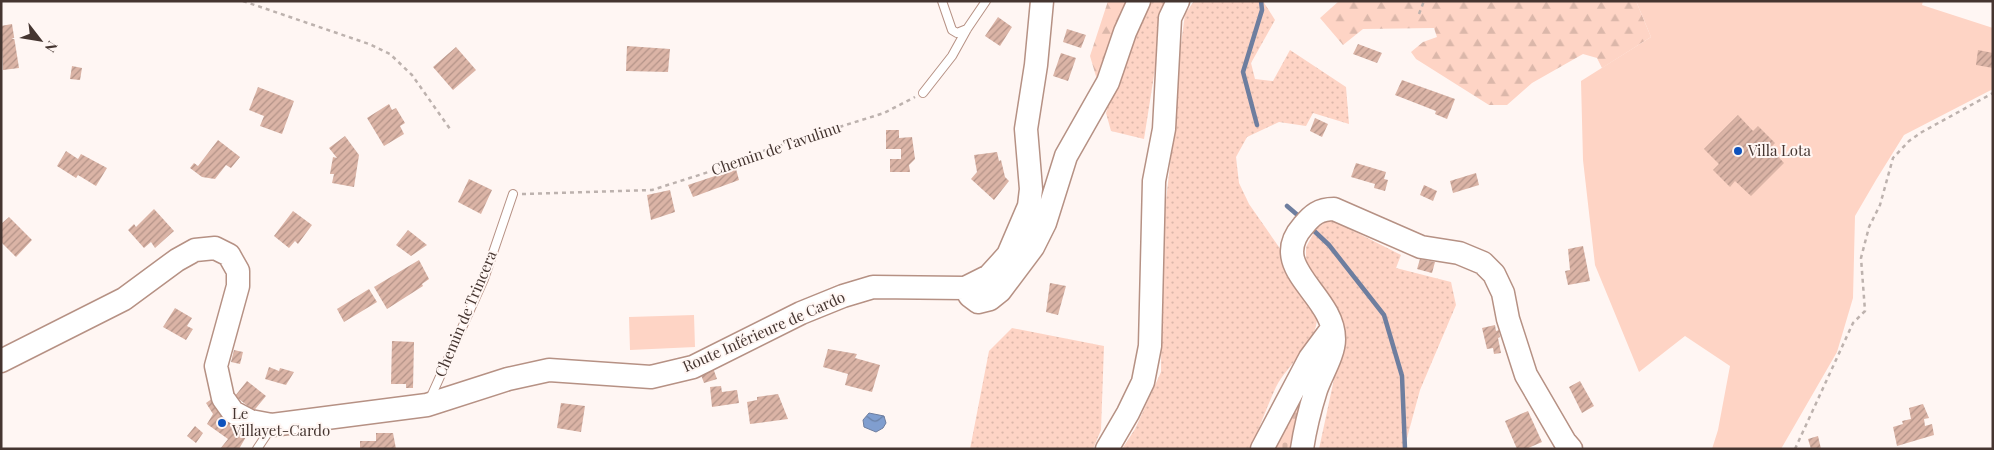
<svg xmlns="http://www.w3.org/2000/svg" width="1994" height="450" font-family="'Playfair Display',serif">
<defs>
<pattern id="grass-dots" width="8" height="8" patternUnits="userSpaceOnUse" patternTransform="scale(1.25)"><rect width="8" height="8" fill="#fed4c5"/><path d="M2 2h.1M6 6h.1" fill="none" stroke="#dbb7aa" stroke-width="1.8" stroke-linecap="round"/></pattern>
<pattern id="forest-firs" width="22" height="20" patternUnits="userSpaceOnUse" patternTransform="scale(1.25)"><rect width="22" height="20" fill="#fed4c5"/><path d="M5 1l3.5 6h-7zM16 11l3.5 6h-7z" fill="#dbb7aa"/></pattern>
<pattern id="cemetery-stones" width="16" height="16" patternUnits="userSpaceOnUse" patternTransform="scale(1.25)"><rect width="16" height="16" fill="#fed4c5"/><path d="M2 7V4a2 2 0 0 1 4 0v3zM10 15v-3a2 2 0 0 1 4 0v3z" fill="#dbb7aa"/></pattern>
<pattern id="water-waves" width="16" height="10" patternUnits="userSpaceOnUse" patternTransform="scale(1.25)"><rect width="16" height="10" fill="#809ecf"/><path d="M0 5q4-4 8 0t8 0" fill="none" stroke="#6b82a8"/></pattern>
<pattern id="building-hatch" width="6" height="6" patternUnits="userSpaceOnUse" patternTransform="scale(1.25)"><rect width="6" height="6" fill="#dbb4a6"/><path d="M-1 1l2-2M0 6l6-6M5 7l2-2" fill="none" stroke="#b39388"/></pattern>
</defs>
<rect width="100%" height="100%" fill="#fff6f3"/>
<path fill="url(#grass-dots)" d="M1150,1h20l-12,49 -14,89 -33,-8 -5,-18 17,-52z
M1194,1h69l12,19 -24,43 4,16 18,2 17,-31 56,37 3,37 -36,-11 -7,13 -27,-4 -32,15 -11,20 3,26 10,21 32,46 36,64c2,29 -29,49 -41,73 -9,20 -17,41 -25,62h-129l13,-20 26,-57 1,-136 8,-71 8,-98 7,-53z
M1330,219l71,36 -5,13 55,14 5,23 -36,85 -16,59h-85l21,-98 -34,-83v-21l10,-18z
M1012,328l92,18 -3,84 -8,19h-123l19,-98z"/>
<path fill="url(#forest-firs)" d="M1108,1h23l-33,82 -8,-27z
M1339,1h297l15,36 -49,31 -5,-10 -14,-4 -51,29 -25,22h-18l-73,-46 -5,-7 12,-10 14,-5 -3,-9 -71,1 -20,16 -23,-27z"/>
<path fill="url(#cemetery-stones)" d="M1297,404l5,5 -8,40h-25z"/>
<path fill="#fed4c5" d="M1636,1h287l-1,4 71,23v61l-89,46 -28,45 -21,36 -2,82 -16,54 -56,97h-69l6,-19 12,-64 -45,-30 -46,36 -44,-107 -12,-105 -2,-79 70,-44z
M694,315l1,32 -65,3 -1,-33z"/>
<path fill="url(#water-waves)" stroke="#6e7e9f" d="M869,413l15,3 2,7 -3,5 -7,4 -12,-5 -1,-7z"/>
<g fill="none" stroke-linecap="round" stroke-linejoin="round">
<path stroke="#6e7e9f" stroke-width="4.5" d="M1257,125l-14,-53 19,-62 -1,-9
M1287,206l14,12
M1310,227l19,18 55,70 18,61 3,73"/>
</g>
<path fill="url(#building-hatch)" d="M998,17l14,10 -12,19 -15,-10z
M12,24l7,44 -16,2 -2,-44z
M1067,29l19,6 -5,13 -18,-6z
M1358,44l24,9 -5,10 -24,-9z
M627,46l43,3 -2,23 -42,-1z
M456,47l20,23 -23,20 -20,-23z
M1978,50l15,3v15l-17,-3z
M1061,53l15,5 -8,23 -15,-5z
M72,66l10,2 -2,12 -10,-1z
M1402,80l53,19 -8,20 -12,-5 1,-3 -41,-16z
M258,87l36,14 -12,33 -22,-8 4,-10 -15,-6z
M389,104l3,6 4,-2 9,15 -5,3 4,8 -20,12 -17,-28z
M1738,115l15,16 5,-5 17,17 -5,5 14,15 -33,33 -16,-15 -5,6 -17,-17 6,-6 -15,-15z
M1315,118l13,6 -6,13 -12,-6z
M886,130h13v8l13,-1 3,22 -6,6 1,7h-20v-13h11v-10h-15z
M345,136l14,19 -5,32 -22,-4 2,-9h-4l3,-17 4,1 -8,-10z
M218,140l22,17 -9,11 -5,-3 -11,14 -13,-2 -12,-9 4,-5 4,3z
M66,151l12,8 3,-5 26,14 -11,18 -18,-11 -2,3 -19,-12z
M997,152l2,9 2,-1 4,17 4,4 -15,19 -23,-21 6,-7 -3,-17z
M1356,163l30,9 -2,7 4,1 -3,11 -11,-3 1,-4 -24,-7z
M736,169l3,11 -46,17 -5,-12z
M1476,173l3,12 -26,8 -3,-12z
M469,179l23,11 -11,24 -23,-12z
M1424,185l13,6 -4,10 -13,-6z
M670,190l5,22 -24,8 -4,-25z
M154,209l20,22 -19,17 -4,-6 -7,6 -16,-18 6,-6 2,3z
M293,211l19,14 -14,19 -3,-3 -6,7 -15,-12z
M9,217l23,23 -16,17 -15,-15v-18z
M408,230l19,15 -16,11 -15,-11z
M1583,246l7,35 -22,4 -3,-14 5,-1 -2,-21z
M1420,259l15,3 -3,11 -15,-4z
M419,260l10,19 -7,5 1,2 -36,23 -13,-22z
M1050,283l16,3 -8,29 -12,-3z
M369,289l8,13 -33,20 -7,-13z
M175,308l17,10 -5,8 6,3 -7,11 -23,-13z
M1495,325l1,6 3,-1 1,7 -2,1 3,15 -7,1 -1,-6 -6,1 -5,-21z
M392,341l22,1 -1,46h-7v-4h-15z
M828,349l29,5 -2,4 25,7 -8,27 -27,-7 3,-11 -25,-7z
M234,350l9,2 -3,12 -9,-2z
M269,367l10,4 1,-3 14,4 -8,13 -21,-6z
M713,368l4,11 -13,4 -4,-11z
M247,381l19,15 -14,17 -6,-2 3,-4 -14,-11z
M1580,381l14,25 -12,7 -13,-26z
M721,386l1,6 15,-2 2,13 -27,4 -2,-20z
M778,394l10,25 -38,5 -3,-22 10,-2v-3z
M213,398l37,32 -11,19h-19l8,-10 -21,-15 6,-10 -7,-11z
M561,403l24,3 -4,26 -24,-4z
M1923,404l6,14 -5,1 1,7 7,-2 2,11 -37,11 -4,-19 10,-3 -1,-3 9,-2 -2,-11z
M1528,411l14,31 -16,7h-9l-12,-28z
M195,426l8,7 -7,10 -9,-7z
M376,433h17l3,16h-36v-8h16z
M1818,436l3,13h-10l-3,-10z"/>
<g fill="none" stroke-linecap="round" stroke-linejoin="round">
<defs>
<path id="lane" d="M942,1l10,29 5,3 10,-4
M923,93l29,-37 15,-27 19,-28
M429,401l55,-122 29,-85
M257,449l14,-21"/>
<path id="secondary" d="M965,288l5,8 8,6 12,-3 10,-8 33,-44 12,-24 21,-67 42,-74 17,-50 14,-31
M1,361l123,-62 53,-39 18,-10 20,-2 14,7 9,16v15l-22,80 7,32 10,14 17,9 22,4 155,-20 81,-26 41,-9 102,7 42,-10 108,-54 42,-17 30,-9 92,1 24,-12 19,-21 21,-49 2,-17 -5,-60 10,-64 6,-64
M1107,449l21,-36 15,-31 7,-36 4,-165 10,-52 6,-111 8,-17
M1262,449l48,-91 20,-27
M1302,449c3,-20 8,-40 14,-59 5,-15 18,-35 18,-51 0,-45 -68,-71 -31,-113 9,-11 16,-17 31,-17l87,38 38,6 24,10 11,11 9,19 5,26 18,56 39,67 6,7"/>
</defs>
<use href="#lane" stroke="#b69184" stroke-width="10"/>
<use href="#secondary" stroke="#b69184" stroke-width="25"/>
<path stroke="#bdb2ae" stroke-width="2.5" stroke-dasharray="4 4" stroke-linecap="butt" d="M243,1l126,43 21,10 22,21 38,54
M1419,14l5,-13
M522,194l130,-4 66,-21 35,-15 131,-41 31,-16
M1795,449l58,-126 12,-12 -4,-53 8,-31 11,-22 13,-47 16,-17 13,-9 71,-39"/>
<use href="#lane" stroke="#fff" stroke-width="8"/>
<use href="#secondary" stroke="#fff" stroke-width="22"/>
</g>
<g fill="#0d52bd" stroke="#fff6f3" stroke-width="2">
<circle cx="1738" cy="151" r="5"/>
<circle cx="222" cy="423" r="5"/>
</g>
<g text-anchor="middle" stroke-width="4" stroke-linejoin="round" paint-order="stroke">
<g font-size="15" fill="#453530" stroke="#fff6f3">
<text transform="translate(776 149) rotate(-19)" y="5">Chemin de Tavulinu</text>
<text transform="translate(466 314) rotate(-67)" y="5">Chemin de Trincera</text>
<text transform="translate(764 332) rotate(-24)" y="5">Route Inférieure de Cardo</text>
</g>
<g font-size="15" fill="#453530" stroke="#fff6f3" text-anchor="start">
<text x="1748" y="156">Villa Lota</text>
<text x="232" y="419">Le<tspan x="232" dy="17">Villayet-Cardo</tspan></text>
</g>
</g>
<rect width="1994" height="450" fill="none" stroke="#453530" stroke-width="5"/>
<g transform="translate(40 40) rotate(121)" stroke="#fff6f3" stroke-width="4" paint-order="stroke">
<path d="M0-4L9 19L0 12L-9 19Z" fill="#453530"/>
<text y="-8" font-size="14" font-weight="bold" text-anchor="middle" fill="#453530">N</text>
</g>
</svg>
